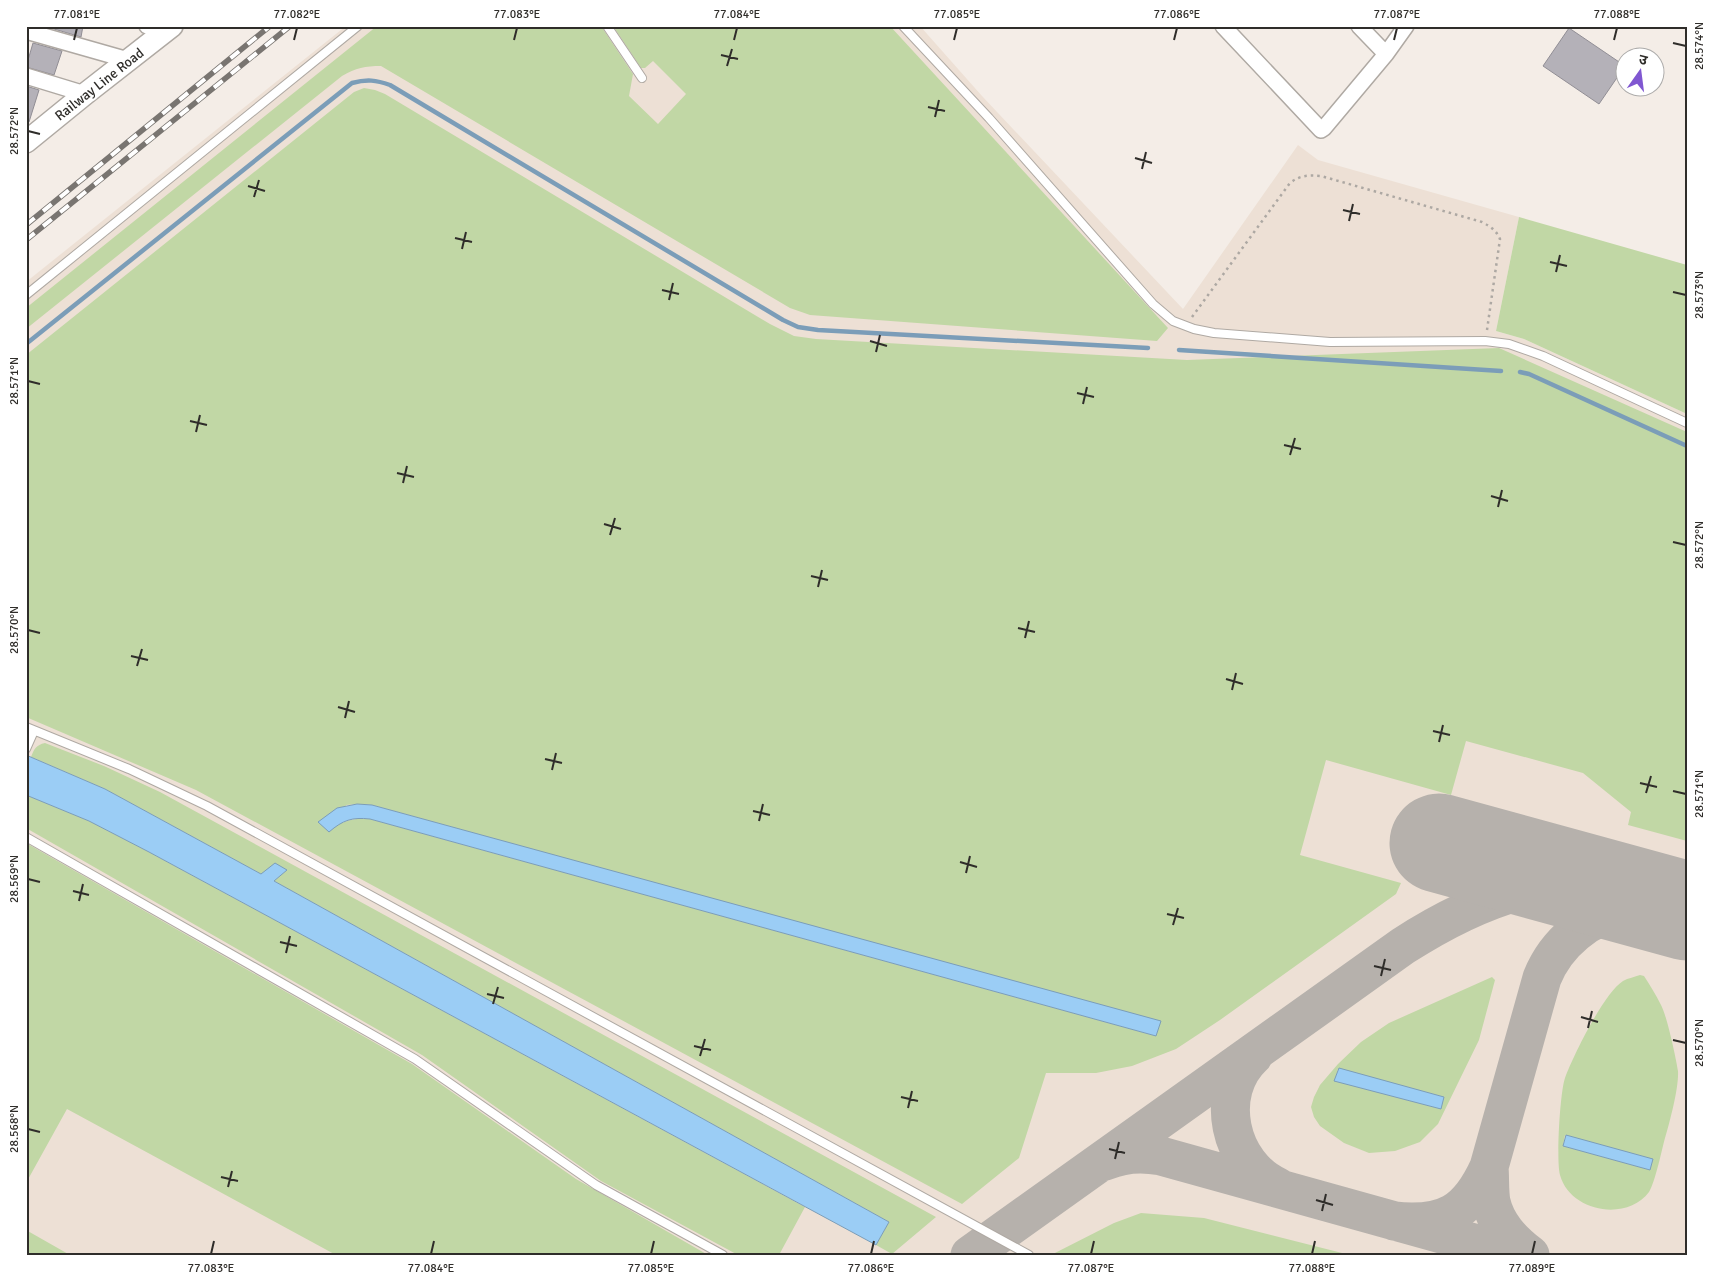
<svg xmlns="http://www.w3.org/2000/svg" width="1713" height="1281" font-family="Signika,'Noto Sans Devanagari',sans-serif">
<rect width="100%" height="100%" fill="#f4ede7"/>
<path fill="#ede0d5" d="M346,26h574l62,70 201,213 115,-164 20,15 201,57 -23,114 28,8 163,75v841h-1661v-973z"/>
<path fill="#c1d7a5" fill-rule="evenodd" d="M377,26h224l32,48 -4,22 29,28 28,-30 -33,-33 -8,7h-4l-28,-42h277l278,302 -11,13 -347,-26 -20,-7 -409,-242c-16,0 -25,2 -39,10l-316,253v-21z
M364,88l11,2 10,4 385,230 24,12 22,3 371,21 312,-12 188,84v409l-59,-16 3,-13 -48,-39 -117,-32 -15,54 -125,-35 -26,95 101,28 -5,11 -176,126 -44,29 -44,17 -36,7h-50l-27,85 -57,46 -766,-414 -170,-73v-362l328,-263zM357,804l15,1 788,217 -4,14 -786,-217c-12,-1 -20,0 -31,5l7,-19z
M1519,217l168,48v149l-163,-75 -28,-8z
M45,743l59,23 56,26 776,425 -44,37 -16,-9 13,-23 -615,-341 13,-11 -26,4 -156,-85 -74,-32c3,-8 5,-12 14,-14z
M26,795l63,26 60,31 656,355 -26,48h-41l-137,-74 -179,-126 -396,-227z
M26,843l386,221 164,115 132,76h-372l-269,-146 -41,74z
M1640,975l4,1c6,9 12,19 17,29 6,11 15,53 17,66 1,16 -8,50 -13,67 -3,11 -10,45 -16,54 -22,30 -79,20 -89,-17 -4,-14 0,-83 5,-97 8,-22 39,-85 58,-97 5,-3 12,-4 17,-6zM1565,1135l87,24 -2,11 -87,-24z
M1492,977l3,3 -16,60 -41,84 -18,18 -25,9 -26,2 -25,-10 -24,-17 -6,-9 -3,-10 3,-10 6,-12 18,-21 23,-22 28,-19zM1338,1069l106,28 -3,12 -106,-28z
M1141,1213l63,5 146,37h-299l63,-32z
M26,1230l44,25h-44z"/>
<path fill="#9bcdf5" stroke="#7b9db8" d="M26,755l79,34 156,85 14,-11 12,7 -13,11 615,341 -13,23 -727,-393 -60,-31 -63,-26z
M357,804l15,1 789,216 -5,15 -786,-217c-18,-2 -27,1 -41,13l-11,-10 19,-14z
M1339,1068l105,29 -3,12 -107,-28z
M1566,1135l87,24 -3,11 -87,-24z"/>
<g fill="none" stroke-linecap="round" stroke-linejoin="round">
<path stroke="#7b9db8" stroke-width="4.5" d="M26,344l326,-261c15,-4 24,-3 38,2l393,235 15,7 20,3 330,18
M1179,350l322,21
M1520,372l9,2 158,72"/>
<path stroke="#b6b1ac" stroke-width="39" d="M1253,1056c-40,37 -24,109 25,131
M1105,1161c19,-8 36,-9 56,-5l356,99
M1489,1167c1,11 0,24 2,35 5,23 21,39 39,53
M1394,1221c51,5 74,-8 95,-54l53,-189c14,-35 47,-63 85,-69 14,-2 28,-2 43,-2
M970,1255l433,-309c37,-24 76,-44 119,-56 11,-3 22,-7 34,-7 20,-1 41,5 61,9"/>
<path stroke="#b6b1ac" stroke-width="99" d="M1439,843l248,68"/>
</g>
<path fill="#b4b1b8" stroke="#918e95" d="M44,26h39l-2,11z
M1569,28l56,38 -26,38 -56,-38z
M33,43l29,8 -8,24 -28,-8z
M26,86l13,4 -10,32h-3z"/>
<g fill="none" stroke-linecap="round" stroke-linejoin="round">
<defs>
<path id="lane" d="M607,26l35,52
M903,26l86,92 164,186 20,17 21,8 20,4 116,9 155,-1 24,3 34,12 144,67
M26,295l332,-269
M26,727l103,42 78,37 822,449
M26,749l8,-18
M26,837l389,222 181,126 127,70"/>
<path id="street" d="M147,26l19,5
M1223,26l98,104 3,-2 62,-74 20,-28
M1359,26l27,28
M26,31l102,29
M26,76l59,18"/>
<path id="secondary" d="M26,142l59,-48 87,-68"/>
</defs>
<use href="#lane" stroke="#afa9a3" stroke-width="10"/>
<use href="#street" stroke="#afa9a3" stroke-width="18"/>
<use href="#secondary" stroke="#afa9a3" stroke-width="24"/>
<path stroke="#ada8a3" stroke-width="2.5" stroke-dasharray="2.5 4" stroke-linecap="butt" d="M1192,317l98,-134c10,-8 19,-8 31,-7l161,46c9,5 14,8 18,17l-13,91"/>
<use href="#lane" stroke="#fff" stroke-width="8"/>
<use href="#street" stroke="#fff" stroke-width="15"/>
<use href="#secondary" stroke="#fff" stroke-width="21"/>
<defs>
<path id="rail" d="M26,225l244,-199
M26,240l264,-214"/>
</defs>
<use href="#rail" stroke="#797571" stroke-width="5.5"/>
<use href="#rail" stroke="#fff" stroke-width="4" stroke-dasharray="11" stroke-linecap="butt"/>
</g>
<path fill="none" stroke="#2f2d2a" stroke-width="2" d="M74,40l3,-12M294,40l3,-12M514,40l3,-12M734,40l3,-12M954,40l3,-12M1174,40l3,-12M1394,40l3,-12M1614,40l3,-12M1673,43l13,3M721,55l17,4M727,66l5,-17M928,107l17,4M935,117l4,-17M28,131l12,3M1135,158l17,5M1142,169l4,-17M248,186l17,5M254,197l5,-17M1343,210l17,4M1349,221l4,-17M455,238l17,4M462,249l4,-17M1550,262l17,4M1556,272l4,-17M662,290l17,4M1673,292l13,3M669,300l4,-17M870,341l17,5M876,352l4,-17M28,381l12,3M1077,393l17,4M1083,404l4,-17M190,421l17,4M196,432l4,-17M1284,445l17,4M1290,455l5,-17M397,473l17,4M403,483l4,-17M1491,496l17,5M1498,507l4,-17M604,524l17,5M610,535l5,-17M1673,542l13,3M811,576l17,4M818,587l4,-17M1018,628l17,4M28,630l12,3M1025,638l4,-17M131,656l17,4M137,666l5,-17M1226,679l17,5M1232,690l4,-17M338,707l17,5M345,718l4,-17M1433,731l17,4M1439,742l4,-17M545,759l17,4M552,770l4,-17M1640,783l17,4M1673,791l13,3M1646,793l5,-17M753,811l17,4M759,821l4,-17M960,862l17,5M966,873l4,-17M28,879l12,3M73,891l16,4M79,901l4,-17M1167,914l17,4M1173,925l5,-17M280,942l17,4M286,953l4,-17M1374,966l17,4M1381,976l4,-17M487,994l17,4M493,1004l5,-17M1581,1017l17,5M1588,1028l4,-17M1673,1040l13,3M694,1046l17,4M700,1056l5,-17M901,1097l17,4M908,1108l4,-17M28,1129l12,3M1109,1149l16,4M1115,1159l4,-17M221,1177l17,4M228,1187l4,-16M1316,1200l17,5M1322,1211l4,-17M211,1254l3,-13M431,1254l3,-13M651,1254l3,-13M871,1254l3,-13M1091,1254l3,-13M1312,1254l3,-13M1532,1254l3,-13"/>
<g text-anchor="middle" stroke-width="4" stroke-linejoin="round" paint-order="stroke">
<g font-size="14" fill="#2f2d2a" stroke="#fff">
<text transform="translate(99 84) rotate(-38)" y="5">Railway Line Road</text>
</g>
</g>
<rect width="1713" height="1281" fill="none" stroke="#ffffff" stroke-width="55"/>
<g transform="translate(1640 72) rotate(14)"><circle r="24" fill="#ffffff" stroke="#acabaa"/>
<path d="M0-4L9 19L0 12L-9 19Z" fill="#8057d1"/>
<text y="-8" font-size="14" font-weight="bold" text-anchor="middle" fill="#2f2d2a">उ</text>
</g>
<rect x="28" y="28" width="1658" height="1226" fill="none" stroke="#2f2d2a" stroke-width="2"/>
<g font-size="12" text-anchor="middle" fill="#2f2d2a">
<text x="77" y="18">77.081°E</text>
<text x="297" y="18">77.082°E</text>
<text x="517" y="18">77.083°E</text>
<text x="737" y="18">77.084°E</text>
<text x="957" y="18">77.085°E</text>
<text x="1177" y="18">77.086°E</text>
<text x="1397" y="18">77.087°E</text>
<text x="1617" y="18">77.088°E</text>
<text transform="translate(1699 46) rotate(-90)" y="4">28.574°N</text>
<text transform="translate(14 131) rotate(-90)" y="4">28.572°N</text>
<text transform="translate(1699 295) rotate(-90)" y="4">28.573°N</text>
<text transform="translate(14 381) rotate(-90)" y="4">28.571°N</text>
<text transform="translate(1699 545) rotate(-90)" y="4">28.572°N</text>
<text transform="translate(14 630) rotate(-90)" y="4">28.570°N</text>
<text transform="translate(1699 794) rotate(-90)" y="4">28.571°N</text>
<text transform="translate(14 879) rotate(-90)" y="4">28.569°N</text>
<text transform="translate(1699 1043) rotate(-90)" y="4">28.570°N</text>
<text transform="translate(14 1129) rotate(-90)" y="4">28.568°N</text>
<text x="211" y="1272">77.083°E</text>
<text x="431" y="1272">77.084°E</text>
<text x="651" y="1272">77.085°E</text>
<text x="871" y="1272">77.086°E</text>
<text x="1091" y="1272">77.087°E</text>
<text x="1312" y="1272">77.088°E</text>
<text x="1532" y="1272">77.089°E</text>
</g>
</svg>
